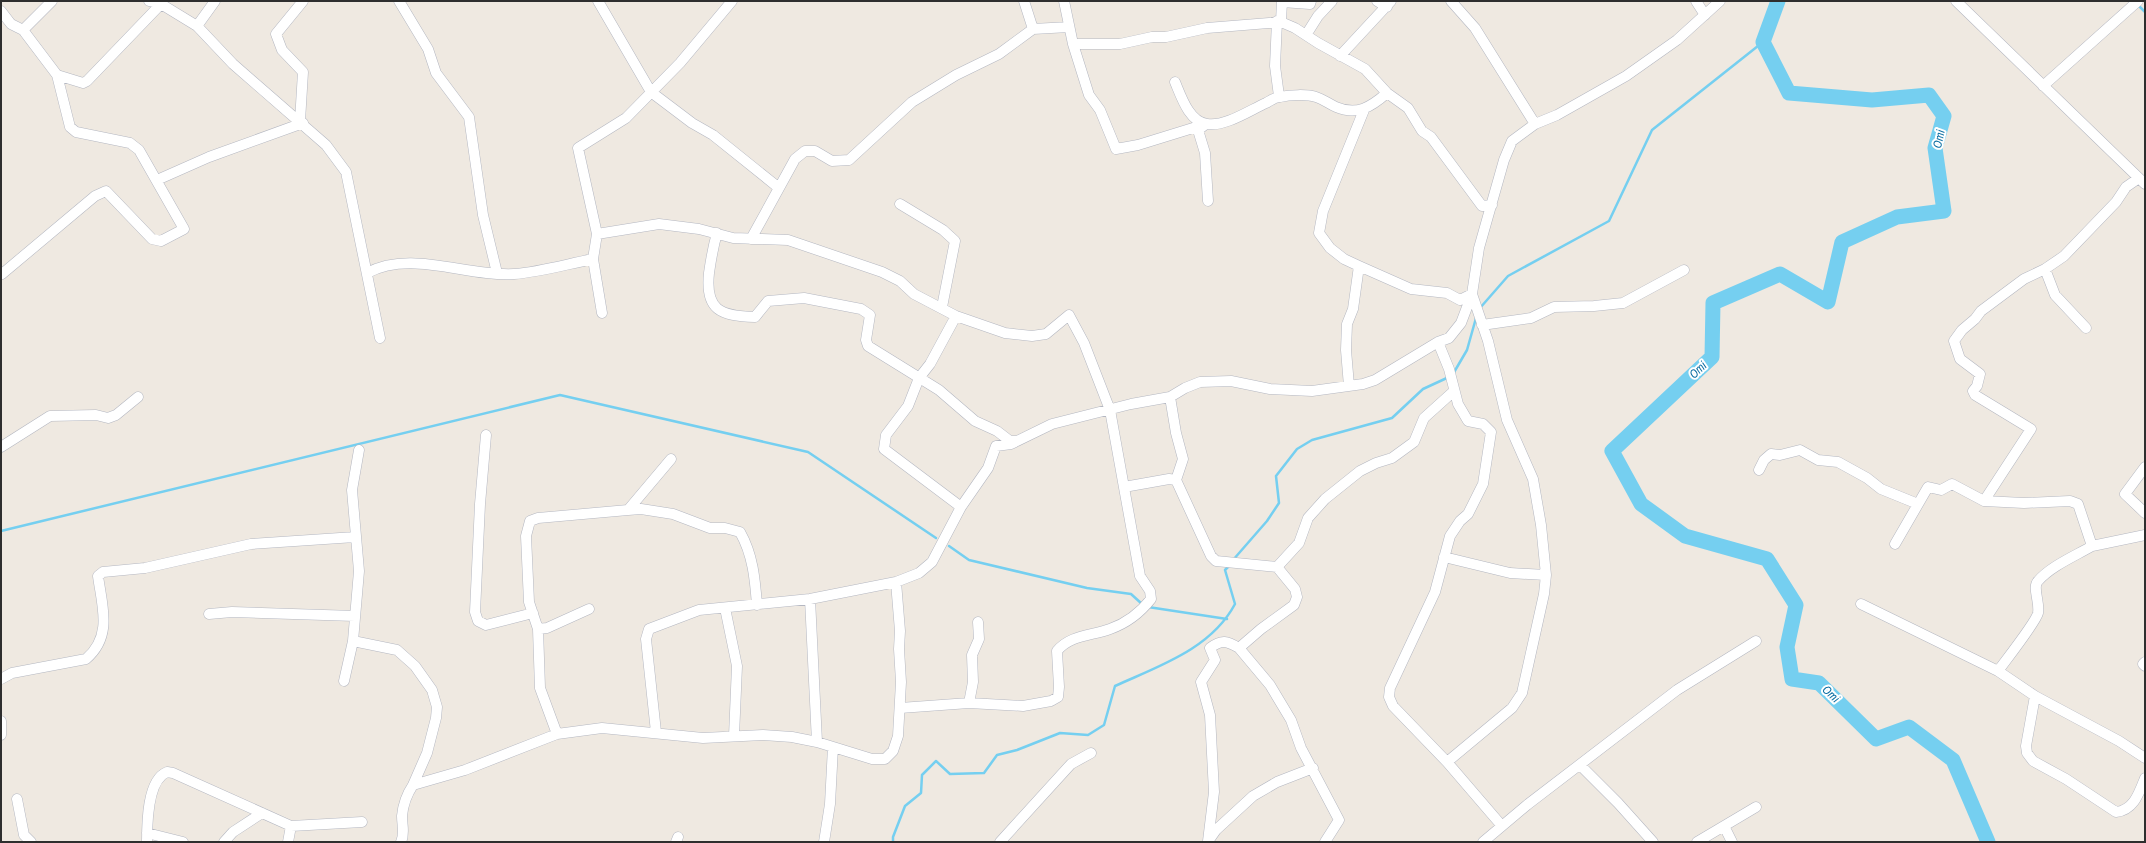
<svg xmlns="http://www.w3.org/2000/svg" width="2146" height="843" font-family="'Archivo Narrow',sans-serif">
<rect width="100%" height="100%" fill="#efe9e1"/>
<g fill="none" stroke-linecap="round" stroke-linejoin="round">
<path stroke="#75cff0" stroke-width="2.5" d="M2138,5l7,7
M1480,308l28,-32 101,-55 43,-91 111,-88
M1453,374l14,-24 9,-32
M1,531l559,-136 248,57 128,86
M949,546l20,14 118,28 44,6 11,10
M1233,560l34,-39 12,-18 -3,-27 21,-27 15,-9 80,-22 31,-29 26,-12
M1148,607l79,12
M893,842v-5l12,-31 16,-13 1,-18 14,-14 14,13 34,-1 13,-18 20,-5 43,-17 28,2 16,-10 11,-39c44,-20 96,-37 120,-82l-10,-34 4,-4"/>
<path stroke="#75cff0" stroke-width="15" d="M1778,1l-15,41 26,51 83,7 57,-5 15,21 -9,32 9,63 -47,6 -55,25 -14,60 -48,-28 -67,29 -1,54 -100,94 29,53 44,32 82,23 29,46 -9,42 5,32 27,4 57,56 33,-12 44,33 35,82"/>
<defs>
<path id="minor" d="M149,1l12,3 36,22 36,38 93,81 20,27 34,166
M399,1l29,48 8,24 33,44 14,98 14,58
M598,1l53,91 41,31 21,12 66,53
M1064,1l9,43h47l32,-7h14l41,-9 74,-6 14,6 23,15 47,26 22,24 21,15 14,23 9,6 51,69 10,-1
M1377,1l10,6
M1451,1l24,27 60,96
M1696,1l9,14
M1956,1l189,183
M1282,2l28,2 1,-3
M1,11l10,13 12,6 29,-29
M1277,21l-2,45 4,30
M1281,22l1,-21
M197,26l18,-25
M1033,29l36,-2
M1306,35l12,-19 14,-15
M1073,44l16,51 11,15 16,39 22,-4 68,-21
M1340,56l51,-55
M57,75l26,8 4,-2 74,-77
M1175,82c6,14 14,40 32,42 18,3 43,-14 59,-21 4,-2 9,-6 14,-6 9,-2 27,-3 36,0 7,2 13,7 20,10 21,9 35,0 51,-14
M2043,86l95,-85
M1364,110l-41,101 -4,22 11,15 14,11 15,7 52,23 36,4 13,7 12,-6 16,47 19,79 26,59 8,46 5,50 -2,19 -22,99 -10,15 -65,54
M300,121l3,-49 -21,-22 -6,-16 27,-33
M1206,124l-8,6 7,23 3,48
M2139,178l-13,9 -10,15 -52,54 -19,13 -21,10 -43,32 -6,8 -13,11 -8,11 6,18 20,15 -3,12 -4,5 2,4 56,34 -47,72 40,2 46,-2 8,3 14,42 53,-11
M157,180l52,-23 94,-34
M900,204l43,26 12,11 -13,66
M717,233c-4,14 -6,26 -8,40 -4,37 11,43 46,44l13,-16 36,-3 57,11 9,6 -4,25 2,6 71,44 36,31 22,10 13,10h7
M597,234l62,-10 40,5 34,9 55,2 94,32 18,9 14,13 42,22 49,17 27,3 14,-2 23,-19 15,28 26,67 30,166 10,15 1,8c-11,14 -24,24 -41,30 -19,7 -40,6 -53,22l2,36 -1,10 -7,4 -28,5 -54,-3
M751,239l44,-80 10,-8h10l17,10 17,-1 63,-58 44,-27 43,-21 34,-25 -9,-28
M2045,269l10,26 31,33
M1,272l1,2 93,-78 11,-5 46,48 9,2 23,-12 -45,-79 -9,-7 -54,-11 -6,-5 -13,-52 -34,-45
M367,273c44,-24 99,4 147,1 26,-2 53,-10 79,-15
M602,313l-9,-54 4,-25 -19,-86 48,-30 54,-55 52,-62
M956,316l-26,48 -11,14 -11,28 -22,29 -2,14 77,58
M1482,325l49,-7 23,-11 40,-1 29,-3 61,-33
M1438,342l11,27 9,35 10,17 15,3 8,8 -8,52 -15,30 -8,7 -10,15 -15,56 -45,96 -1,9 4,9 54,56 55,64
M1349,386l-3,-36 1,-26 6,-15 6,-43
M1170,397l6,36 7,26 -7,21 35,76 5,5 61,6 18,22 2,8 -3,8 -33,24 -22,19 31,37 21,35 10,28 38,72 -14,22
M486,435l-6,69 -5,108 3,9 8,4 47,-12
M1,447l49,-31 46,-1 12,3 8,-3 22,-18
M2145,467l-20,27 20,19
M1759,470l5,-10 7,-6 9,1 20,-5 18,10 20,2 29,16 14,11 37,15
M1124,487l45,-8 7,1
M628,510l13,-1 32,5 37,14h15l15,4c13,23 15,47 17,73
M1895,544l33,-57 13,3 11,-6 32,17
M1444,557l66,16 36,2
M1277,567l22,-24 9,-25 17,-19 35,-28 16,-8 16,-5 22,-16 10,-24 30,-27
M810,599l7,143
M1861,604l137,67 37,25 84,45 26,17
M725,608l12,58 -3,70
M209,614l23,-2 123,4
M538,629l9,-1 42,-19
M353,641l44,9 18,16 17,24 5,17 -1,11 -9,35 -14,32
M2145,662l-2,2 2,2
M1998,671c8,-11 38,-49 40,-58 2,-11 -6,-26 0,-32 13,-15 37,-25 54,-35
M1,679l11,-6 74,-14c27,-23 16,-53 12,-83l5,-4 42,-4 106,-24 104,-7
M344,681l9,-40 6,-70 -7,-81 7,-40
M2035,696l-9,50 1,7 6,8 33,18 50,33c18,-2 23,-19 29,-34
M900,708l69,-5 4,-21 -1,-27 7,-16 -1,-17
M1,721v14
M656,732l-10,-93 3,-10 50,-19 111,-11 86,-17
M557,734l-17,-46 -2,-59 -9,-27 -3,-66 4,-15 8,-3 90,-8 43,-51
M1580,765l38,38 35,39
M17,799l7,36 7,7
M1724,826l8,16
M147,833l36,9
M1209,840l7,-10 37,-34 24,-14 36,-14
M1208,841l6,-49 -4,-77 -9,-33 14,-22 -5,-12c12,-9 17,-7 29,0
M147,842c0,-18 0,-62 20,-70l6,1 118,53 71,-4
M224,842l9,-10 29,-19
M288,842l3,-16
M401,842c4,-8 1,-17 1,-26 1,-11 5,-22 11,-31l52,-15 92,-36 45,-6 101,10 60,-3 29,2 25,5 55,17h13l8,-8 5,-15 3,-54 -2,-33 1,-18 -4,-49 23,-9 13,-11 29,-55 27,-39 8,-22 15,-2 41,-20 79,-20 39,-7 15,-9 15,-6 31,-1 39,8 42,2 51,-7 12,-4 63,-38 11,-4 12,-15 11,-29 7,-46 25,-88 8,-19 23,-17 22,-9 69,-39 51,-36 43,-39
M676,842l2,-5
M824,842l6,-38 3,-57
M1000,842l71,-78 20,-11
M1483,842l44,-37 150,-115 79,-49
M1697,842l59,-35"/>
</defs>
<use href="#minor" stroke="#b4b7c1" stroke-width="11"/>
<use href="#minor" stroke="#fff" stroke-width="10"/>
</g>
<g text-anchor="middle" stroke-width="4" stroke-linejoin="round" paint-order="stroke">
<g font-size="12" font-style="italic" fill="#0d6fa3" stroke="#fff">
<text transform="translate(1939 139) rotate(-77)" y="4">Omi</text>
<text transform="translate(1698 370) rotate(-43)" y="4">Omi</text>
<text transform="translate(1831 694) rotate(44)" y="4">Omi</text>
</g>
</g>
<rect width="2146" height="843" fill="none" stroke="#2e2e2e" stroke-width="4"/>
</svg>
